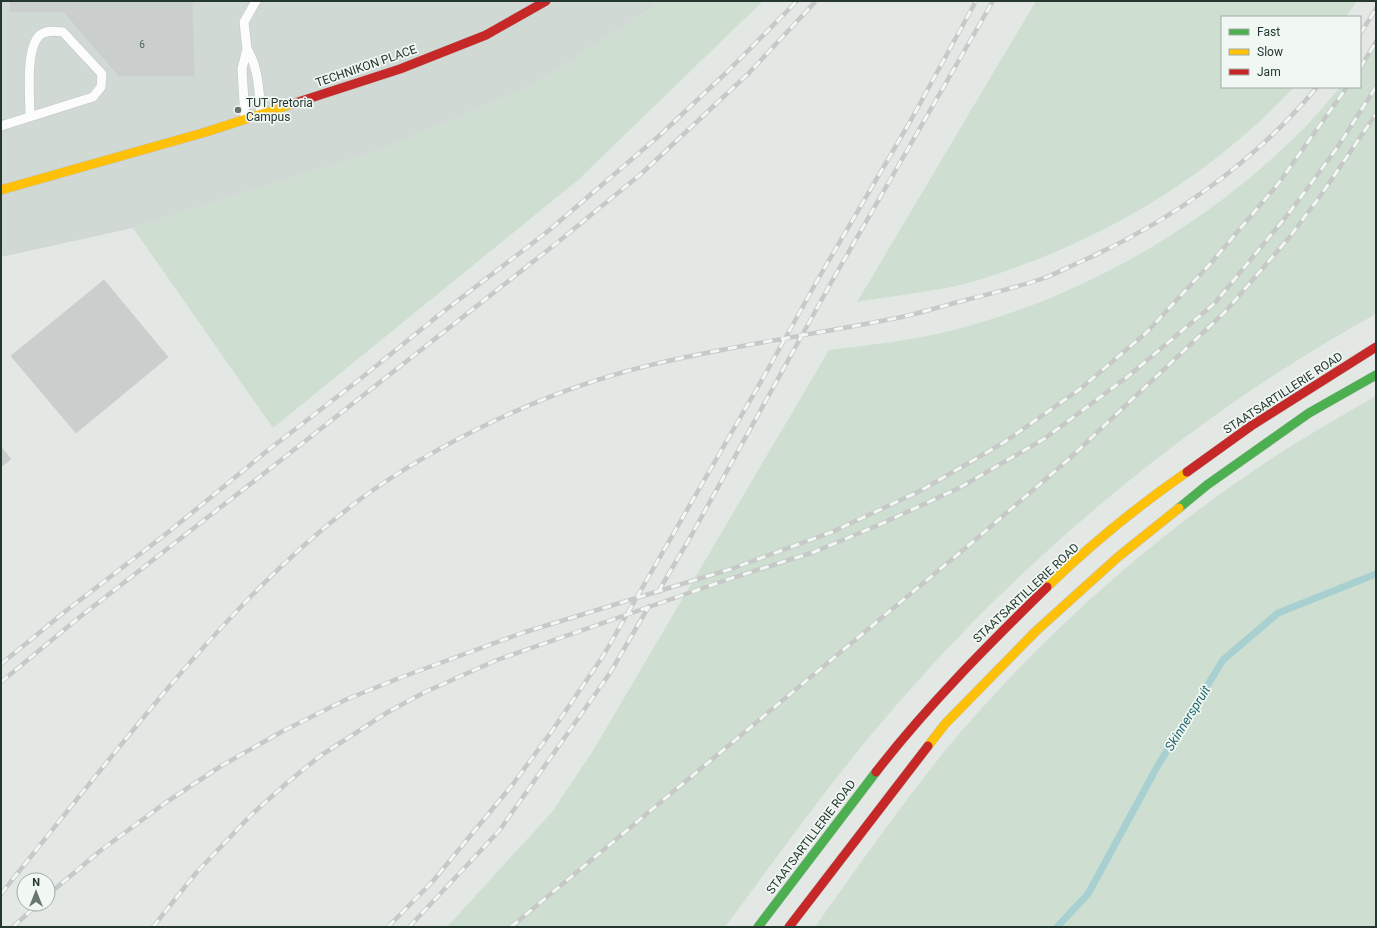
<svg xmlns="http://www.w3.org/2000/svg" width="1377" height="928" font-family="Roboto,sans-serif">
<rect width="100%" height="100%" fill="#e3e8e5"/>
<path fill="#d1d9d5" d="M1,1h656l-8,9 -115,75 -153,65 -248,78 -132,29z"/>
<path fill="#cedfd1" d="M657,1h106l-185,179 -305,248 -140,-200 248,-78 153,-65 115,-75z
M1036,1h321l-11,16h-124v70h72c-74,80 -170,141 -272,178 -21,8 -44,16 -66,21 -33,7 -66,10 -99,16z
M1376,46v268c-182,100 -353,243 -488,401 -58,67 -109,140 -163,212h-278l105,-115 42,-63 235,-399c42,-5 84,-10 125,-20 132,-34 255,-106 350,-202 13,-13 24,-27 36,-41h20v-23z
M1376,396v531h-561c43,-61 86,-122 133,-180 90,-107 195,-202 311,-280 38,-26 77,-48 117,-71z"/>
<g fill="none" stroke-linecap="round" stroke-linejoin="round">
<path stroke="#a8d0d1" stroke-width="7" d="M1057,927l31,-33 69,-127 66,-107 55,-47 98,-39"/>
</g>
<path fill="#cacfcd" stroke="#ccd0ce" d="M10,1h182l2,75h-75l-55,-64h-54z
M104,280l64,77 -92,76 -65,-77z
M1,447l10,12 -10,8z"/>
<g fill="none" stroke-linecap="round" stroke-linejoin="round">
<defs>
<path id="lane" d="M247,49c12,19 12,44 14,65
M245,119l-3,-50 5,-20 -3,-27 12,-21
M1,126l92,-29 8,-10 1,-13 -39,-42c-8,-1 -17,-2 -23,3 -15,13 -10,62 -10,81"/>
<path id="fast" d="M1179,508l28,-23 102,-72 67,-38
M758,927l118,-155"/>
<path id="slow" d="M1,190l205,-58 86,-28
M1047,587c43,-42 91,-81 140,-115
M928,746l17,-22 91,-93 82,-74 61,-49"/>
<path id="jam" d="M292,104l108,-35 86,-34 60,-34
M1187,472l64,-46 125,-79
M876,772c51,-66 111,-126 171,-185
M789,927l139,-181"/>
</defs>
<use href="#lane" stroke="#c0c5c2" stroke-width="10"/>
<use href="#fast" stroke="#c0c5c2" stroke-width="10"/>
<use href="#slow" stroke="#c0c5c2" stroke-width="10"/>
<use href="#jam" stroke="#c0c5c2" stroke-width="10"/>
<use href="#lane" stroke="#fbfcfb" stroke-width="9"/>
<use href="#fast" stroke="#4caf50" stroke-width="9"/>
<use href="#slow" stroke="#ffc107" stroke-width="9"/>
<use href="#jam" stroke="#c62828" stroke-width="9"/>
<defs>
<path id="rail" d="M1360,34l16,-25
M1360,68l16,-26
M658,592l33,-56 141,-255 161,-280
M1,664l66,-54 99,-76 101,-83 88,-68 84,-68 108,-83 113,-97 67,-63 70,-71
M1,682l75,-62 200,-156 282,-222 83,-68 108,-101 67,-72
M1,894c55,-69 110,-138 167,-206 59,-69 121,-136 194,-190 41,-30 86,-55 132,-77 55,-26 114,-47 174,-60 76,-17 153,-28 229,-43 23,-5 46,-12 69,-18 26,-7 53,-13 78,-22 12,-4 24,-11 36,-16 90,-40 174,-99 237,-175
M48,895l52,-44 65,-48 56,-37 62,-35 62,-31 57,-23 120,-44 209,-64 101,-37 88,-41 83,-48 77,-54 66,-56 65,-70 67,-79 69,-97
M13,927l25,-23
M153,927l43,-54 56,-59 36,-32 32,-26 68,-44 37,-20 72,-32 232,-81 85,-27 67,-28 78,-36 85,-49 82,-61 89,-75 74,-90 48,-65 39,-61
M388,927l45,-46 80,-97 39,-53 51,-75 164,-285 50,-90 94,-161 65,-119
M409,927l90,-96 111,-158 39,-67
M511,927l464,-387 94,-81 74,-70 81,-76 64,-74 33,-44 55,-81"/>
</defs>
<use href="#rail" stroke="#c7c9c8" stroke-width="4.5"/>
<use href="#rail" stroke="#f1f7f3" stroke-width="3" stroke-dasharray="9" stroke-linecap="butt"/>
</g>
<circle fill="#67766f" stroke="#f1f7f3" stroke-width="1.5" cx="238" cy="110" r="4"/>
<g text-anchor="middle" stroke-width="3.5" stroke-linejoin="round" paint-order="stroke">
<g font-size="10" fill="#4e5e58">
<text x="142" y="48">6</text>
</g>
<g font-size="12" fill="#243830" stroke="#f1f7f3">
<text transform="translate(366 66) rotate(-19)" y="4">TECHNIKON PLACE</text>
<text transform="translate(1283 393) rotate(-33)" y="4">STAATSARTILLERIE ROAD</text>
<text transform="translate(1026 593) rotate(-43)" y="4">STAATSARTILLERIE ROAD</text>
<text transform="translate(811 837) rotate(-53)" y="4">STAATSARTILLERIE ROAD</text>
</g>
<g font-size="12" fill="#243830" stroke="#f1f7f3" text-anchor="start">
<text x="246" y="107">TUT Pretoria<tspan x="246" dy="14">Campus</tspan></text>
</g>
<g font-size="13" font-style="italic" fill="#25686c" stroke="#f1f7f3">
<text transform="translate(1187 718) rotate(-58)" y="5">Skinnerspruit</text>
</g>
</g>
<rect width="1377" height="928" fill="none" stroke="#243830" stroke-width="4"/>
<rect x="1221" y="16" width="140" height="72" fill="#f1f7f3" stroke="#9faba5"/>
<rect x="1229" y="29" width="20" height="6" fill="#4caf50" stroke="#9faba5"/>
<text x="1257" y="36" font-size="12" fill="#243830">Fast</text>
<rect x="1229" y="49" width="20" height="6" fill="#ffc107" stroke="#9faba5"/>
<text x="1257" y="56" font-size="12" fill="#243830">Slow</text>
<rect x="1229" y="69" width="20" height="6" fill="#c62828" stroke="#9faba5"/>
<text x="1257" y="76" font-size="12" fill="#243830">Jam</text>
<g transform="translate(36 892)"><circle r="19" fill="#f1f7f3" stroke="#9faba5"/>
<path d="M0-3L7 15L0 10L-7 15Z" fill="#67766f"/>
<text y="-6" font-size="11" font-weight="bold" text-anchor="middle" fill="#243830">N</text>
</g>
</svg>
